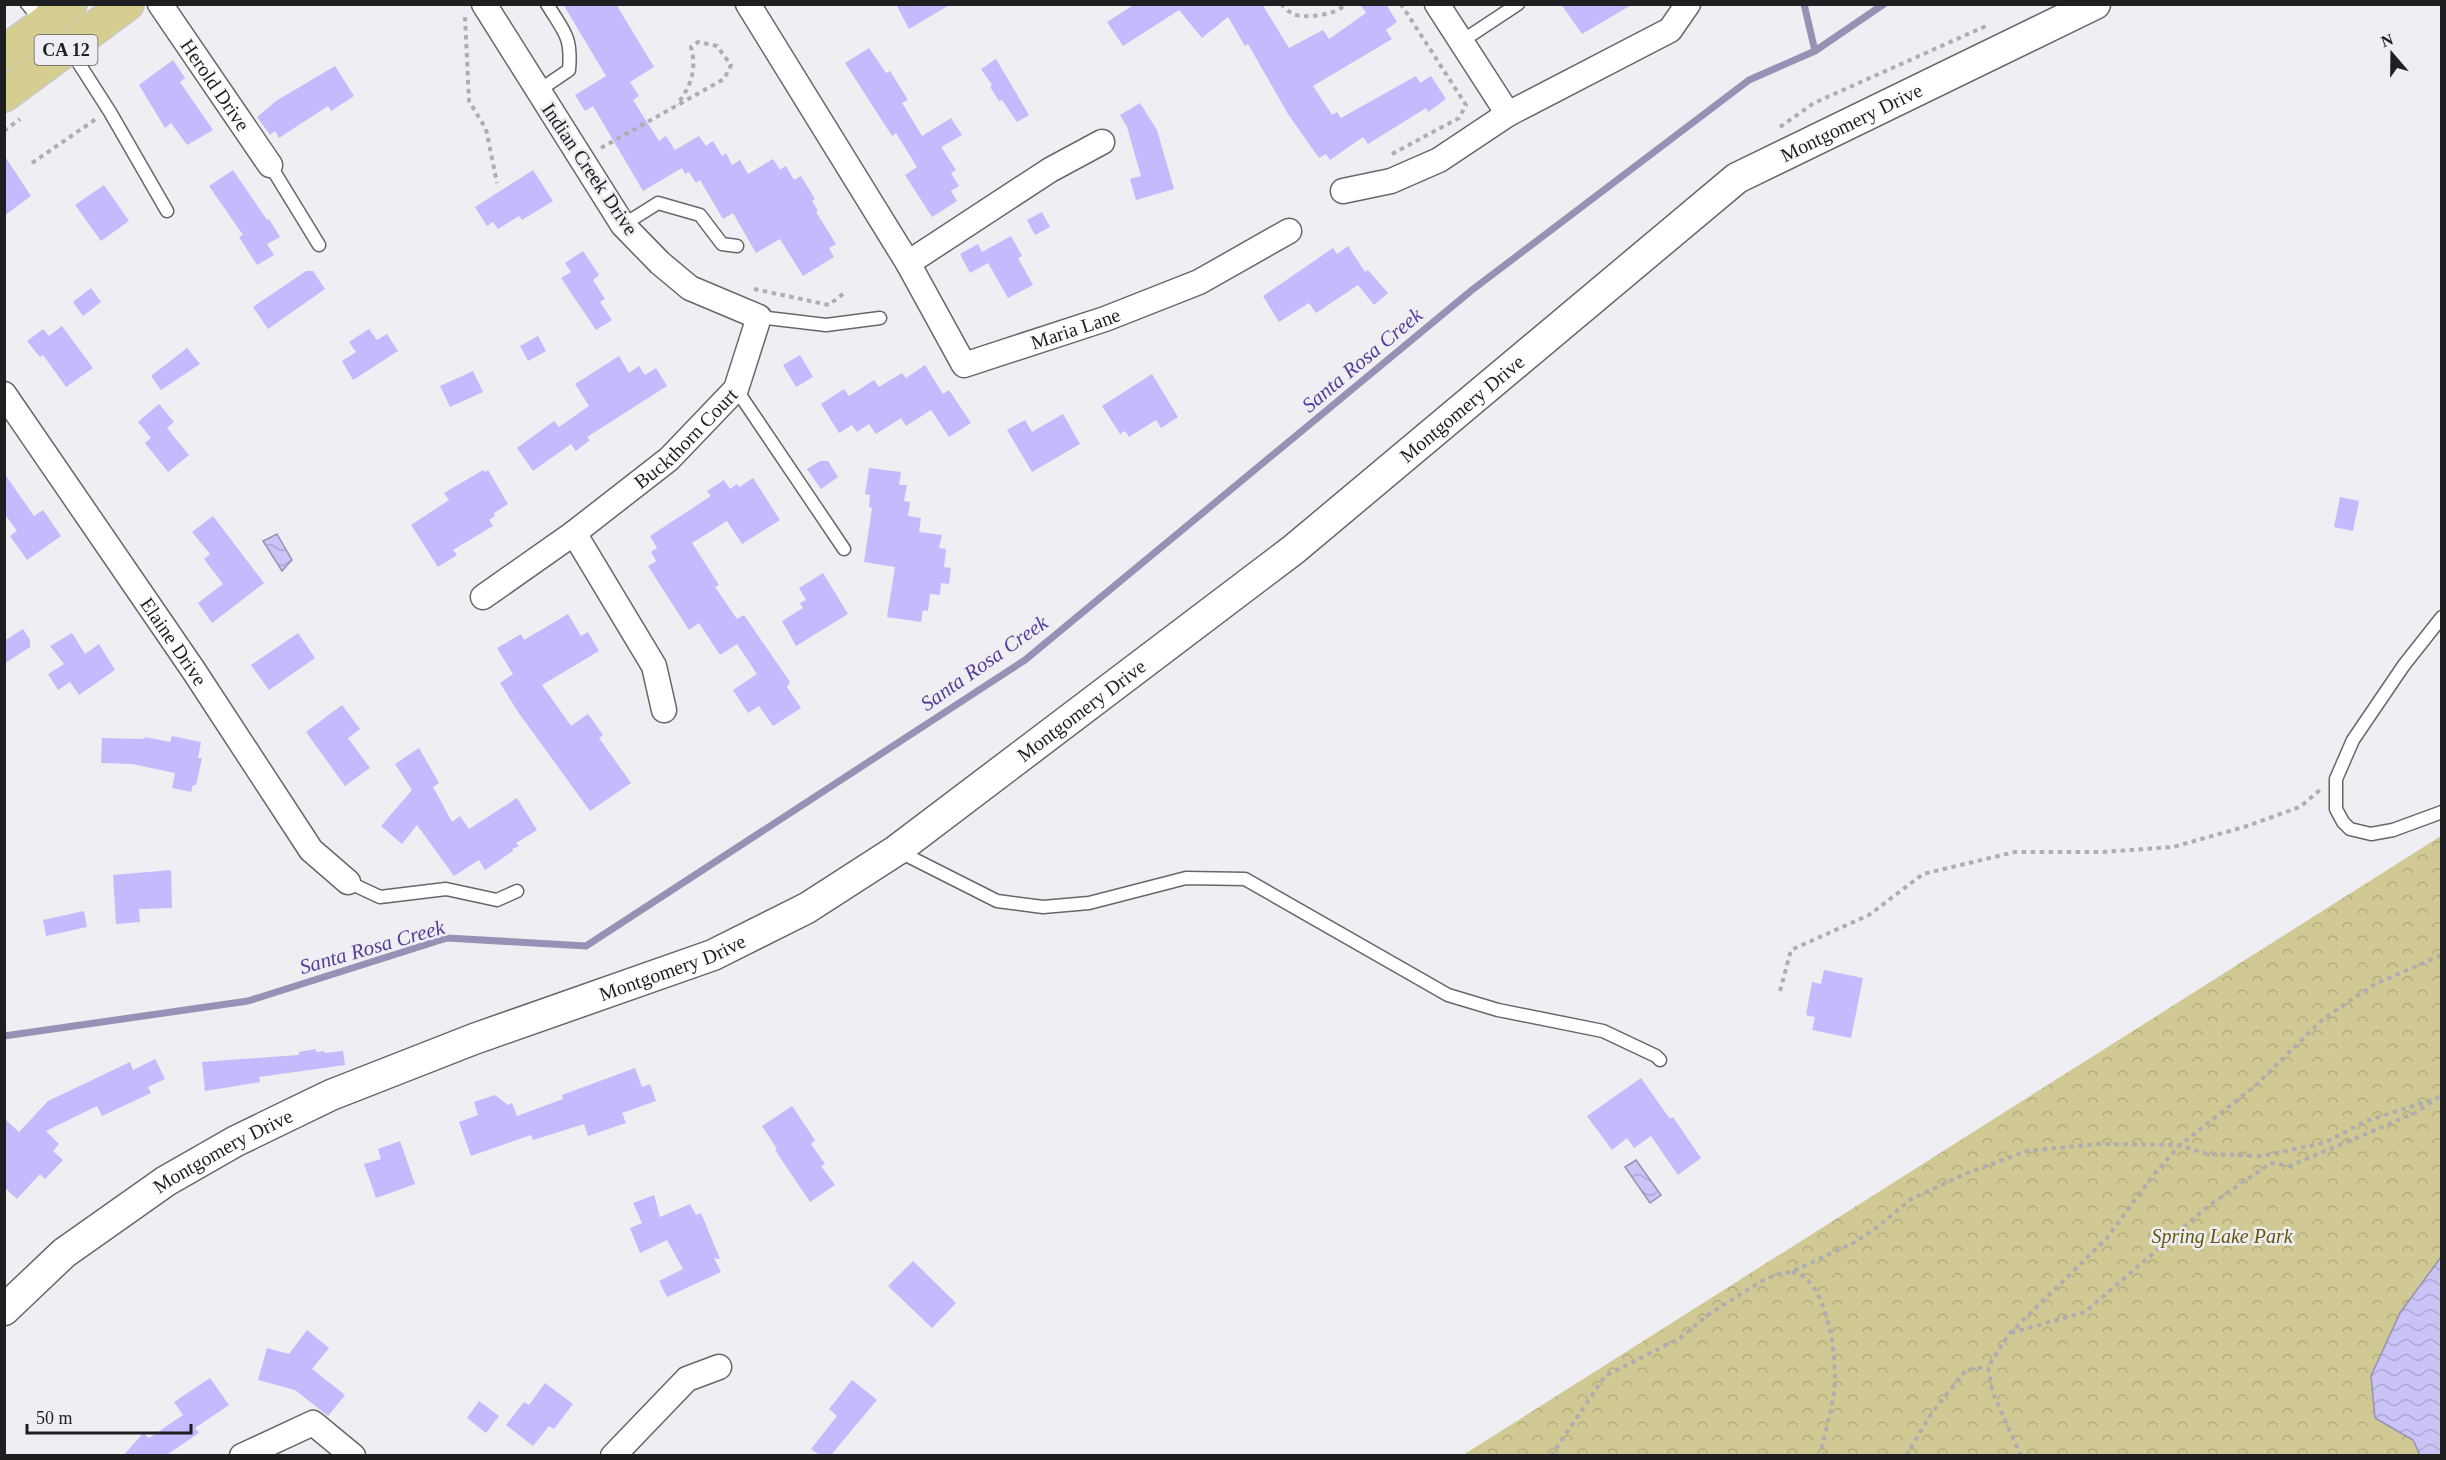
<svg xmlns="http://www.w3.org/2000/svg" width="2446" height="1460" font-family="Georgia,serif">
<defs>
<pattern id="park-crowns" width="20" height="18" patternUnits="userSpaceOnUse" patternTransform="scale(1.5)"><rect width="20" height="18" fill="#d0c994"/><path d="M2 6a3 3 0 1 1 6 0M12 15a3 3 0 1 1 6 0" fill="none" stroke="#b2ac7f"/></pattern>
<pattern id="water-waves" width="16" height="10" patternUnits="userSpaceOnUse" patternTransform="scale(1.5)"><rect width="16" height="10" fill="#c9c3f6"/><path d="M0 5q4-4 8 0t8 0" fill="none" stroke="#aca7d3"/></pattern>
</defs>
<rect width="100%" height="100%" fill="#efeef2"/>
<path fill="url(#park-crowns)" d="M2441,836v619h-978z"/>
<path fill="url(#water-waves)" stroke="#9692b6" stroke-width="1.5" d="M277,534l15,26 -10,11 -19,-30z
M1636,1160l25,35 -11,8 -25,-36z
M2441,1257v198h-21l-7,-15 -38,-22 -4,-42 29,-63z"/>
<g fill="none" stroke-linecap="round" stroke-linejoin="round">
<path stroke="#9692b6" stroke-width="7" d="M1804,4l11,47
M4,1036l244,-35 199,-63 139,8 439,-286 447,-370 277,-210 66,-29 69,-47"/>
</g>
<path fill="#c3bbfe" d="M563,4h53l38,63 -24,15 9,14 -6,4 26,41 7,-5 9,14 24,-14 7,10 7,-5 9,15 4,-3 6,12 8,-5 8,14 25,-15 7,11 6,-4 8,14 7,-4 14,23 -3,2 6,10 -2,1 20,32 -7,4 5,9 -31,19 -23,-37 -24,14 -23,-40 -10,6 -23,-39 -4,3 -7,-11 -4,2 -3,-6 -39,23 -50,-85 -8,5 -10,-16 31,-19z
M896,4h55l-42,25z
M1135,4h127l27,44 34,-18 6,9 37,-26 -6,-9h26l11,18 -11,8 6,9 -79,47 19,29 5,-3 4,6 75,-42 4,7 11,-7 15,23 -18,13 -2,-4 -58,36 -5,-7 -33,23 -4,-6 -7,4 -31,-44 -40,-70 -3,2 -17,-29 -26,21 -23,-28 -56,36 -16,-24z
M1561,4h72l-51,30z
M869,48l17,25 4,-2 18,29 -6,3 20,33 29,-18 11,17 -21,12 15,23 -5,3 8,13 -8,5 6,10 -25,16 -27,-42 12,-8 -21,-34 -4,3 -47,-73z
M996,59l33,56 -12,7 -15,-22 -3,1 -9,-14 2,-2 -11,-16z
M173,60l12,18 -5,4 33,48 -26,15 -16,-22 -6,5 -26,-43z
M335,66l19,30 -23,15 -3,-5 -49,32 -4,-7 -5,4 -13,-18 19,-16z
M1140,103l17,27 17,59 -38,11 -6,-21 11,-3 -14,-49 -7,-12z
M4,155l27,41 -27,20z
M233,170l34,50 2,-1 11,18 -13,7 7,11 -17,10 -18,-28 4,-2 -34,-49z
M533,170l20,31 -31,19 -3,-4 -21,13 -5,-7 -6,4 -12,-19z
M104,185l25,36 -28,20 -26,-36z
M1042,212l8,15 -15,8 -8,-15z
M1011,236l11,20 -4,2 15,27 -25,13 -20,-35 -18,10 -10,-19 18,-10 4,8z
M1348,246l17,26 3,-2 20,23 -14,12 -16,-20 -42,28 -7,-10 -30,19 -16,-26 70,-48 4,6z
M583,251l16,24 -6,5 12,19 -5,3 12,18 -16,10 -35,-52 10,-6 -6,-9z
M306,271h7l12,18 -57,40 -15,-22z
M91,288l10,14 -18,14 -10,-14z
M62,326l31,42 -27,19 -23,-32 -3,2 -13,-16 16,-12 6,7z
M369,329l8,11 10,-6 11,17 -45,29 -11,-19 14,-9 -7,-10z
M538,336l8,15 -18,10 -8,-15z
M187,348l13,16 -39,26 -10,-14z
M800,355l13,22 -17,10 -13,-22z
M619,356l10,17 10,-7 6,9 11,-7 11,18 -80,51 3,3 -14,11 -5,-7 -38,27 -16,-23 37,-27 5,6 30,-21 -14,-22z
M925,365l18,29 6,-4 22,33 -22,14 -18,-27 -25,16 -5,-8 -25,16 -7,-10 -12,8 -5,-7 -13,8 -18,-29 23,-15 5,7 25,-16 5,7 23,-14 4,5z
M473,371l10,21 -33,15 -10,-21z
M1152,374l26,43 -17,11 -5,-8 -27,17 -4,-6 -5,3 -18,-28z
M159,404l15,18 -7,6 22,27 -21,17 -23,-29 6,-5 -13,-16z
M1063,414l17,30 -48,28 -25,-42 18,-10 7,12z
M820,461h8l10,16 -17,12 -14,-20z
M869,468l32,4 -2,13h8l-3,16 6,1 -2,14 13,2 -2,14 23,3 -3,13 7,1 -2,18 7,1 -2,16 -8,-1 -1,12 -10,-1 -2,17 -5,-1 -2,12 -34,-5 8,-50 -31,-5 8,-54 -3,-1 1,-12 -5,-1z
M483,470l2,2 3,-2 20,34 -14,9 1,3 -6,4 4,6 -40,24 4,5 -19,12 -27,-42 38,-25 -5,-7z
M4,473l30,43 9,-6 18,26 -34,24 -17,-24 7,-5 -13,-18z
M753,478l27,42 -38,24 -15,-23 -35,22 27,42 -4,2 22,32 7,-4 46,67 -3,5 14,21 -28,18 -14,-20 -11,7 -15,-23 24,-16 -20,-30 -17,11 -21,-32 -10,7 -41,-64 8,-5 -5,-9 6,-4 -7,-12 61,-40 -4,-5 17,-11 6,9 7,-5 2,3z
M2340,497l19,4 -6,30 -19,-4z
M213,516l51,67 -52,40 -14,-20 25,-19 -19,-25 6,-5 -18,-22z
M823,573l25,41 -52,32 -14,-25 21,-13 -3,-5 6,-3 -7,-12z
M568,614l13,22 7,-4 11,19 -57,34 29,41 17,-12 15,21 -4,3 32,45 -41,28 -72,-99 -18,-29 13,-9 -16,-26 24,-14 3,6z
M23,629l7,11v7l-26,17v-23z
M72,633l13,21 14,-10 16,26 -36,25 -9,-13 -12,8 -10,-16 16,-10 -14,-18z
M298,633l17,25 -46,32 -18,-25z
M342,705l18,24 -12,9 22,30 -25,18 -39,-54z
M172,736l29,6 -3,16h4l-6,27h-3l-2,7 -19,-4 3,-15 -43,-9 -31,-1 1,-25 42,1 1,-2 25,5z
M419,748l20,35 -6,4 19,35 8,-6 9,13 48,-31 20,32 -21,13 3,3 -7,3 1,2 -28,19 -6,-10 -25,16 -37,-51 -15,19 -21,-18 31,-36 -17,-26z
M171,870l1,38 -33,1 1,13 -24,2 -3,-49z
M84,911l3,16 -41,9 -3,-16z
M1824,970l39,8 -12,60 -39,-8 3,-13 -9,-2 6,-33 9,2z
M316,1049v3l8,-1 1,2 18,-2 2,14 -86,12 1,5 -55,9 -3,-29 97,-7v-3z
M155,1059l10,20 -17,8 3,6 -49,23 -5,-10 -51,25 13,13 -6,7 10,9 -18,19 -5,-5 -23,25 -13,-12v-69l15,14 29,-31 82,-39 3,8z
M635,1068l7,19 8,-3 6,17 -34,12 4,10 -38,13 -4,-12 -51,16 -2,-5 -60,21 -12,-34 19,-7 -4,-13 21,-7 13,10 4,-2 5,13 46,-17 -1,-4z
M1641,1078l29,41 3,-2 28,41 -23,17 -27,-39 -17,12 -7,-10 -15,12 -25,-34z
M792,1106l23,34 -4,4 14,20 -4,2 14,19 -25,17 -35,-52 2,-1 -15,-23z
M400,1141l15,43 -39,14 -12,-34 17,-5 -3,-10z
M654,1195l6,22 30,-13 6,11 5,-2 19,46 -6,-1 7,14 -54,25 -8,-16 24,-12 -16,-29 -27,13 -10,-25 12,-5 -9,-20z
M913,1261l43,42 -24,25 -44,-42z
M307,1330l22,18 -17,21 33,26 -17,21 -33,-26 -37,-10 9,-32 22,6z
M210,1378l19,27 -34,23 4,5 -31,21 2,1h-46l19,-22 6,5 34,-23 -9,-13z
M852,1380l25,20 -46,55h-11l-9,-6 26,-33 -8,-7z
M545,1383l28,21 -19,25 -5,-3 -16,20 -27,-21 18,-23 5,3z
M479,1401l20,15 -13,17 -19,-15z"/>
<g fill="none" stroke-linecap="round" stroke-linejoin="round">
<defs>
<path id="service" d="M27,4l16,19
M1462,41l56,-37
M69,48l41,64 57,99
M538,91l31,-21c3,-34 -5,-38 -22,-66
M270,165l49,80
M623,225l35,-22 42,12 22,29 15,2
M759,317l67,8 54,-7
M736,389l108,160
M2442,617l-38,48 -51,75 -17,39v30l7,13 7,7 21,5 22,-4 49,-18
M898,851l99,50 46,6 46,-4 97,-25 59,1 203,116 50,15 105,21 53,25 4,4
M348,882l32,15 66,-8 51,11 20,-9"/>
<g id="minor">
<path id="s1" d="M160,4l110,161"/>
<path id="s2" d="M748,4l160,259 56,102 141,-46 94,-37 90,-51"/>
<path d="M1437,4l71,110"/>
<path d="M1343,191l48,-10 48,-21 69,-46 162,-84 18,-26"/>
<path d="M908,263l142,-93 52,-28"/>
<path id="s3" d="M4,394l190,277 117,179 37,32"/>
<path d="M574,533l80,133 10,44"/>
<path id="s4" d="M483,597l91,-64 95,-74 67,-70 23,-72 -69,-29 -30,-25 -37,-38 -139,-221"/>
<path d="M242,1456l71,-33 40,33"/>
<path d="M613,1456l74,-77 32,-12"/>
</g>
<g id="tertiary">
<path id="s5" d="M4,1310l60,-57 102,-72 70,-40 95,-46 143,-56 239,-84 94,-47 90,-58 396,-300 444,-372 358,-174"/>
</g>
<path id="primary" d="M4,53l66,-49
M4,95l123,-91"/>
</defs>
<use href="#service" stroke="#67666a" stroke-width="15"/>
<use href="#minor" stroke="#67666a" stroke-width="27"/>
<use href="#tertiary" stroke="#67666a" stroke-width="33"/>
<use href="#primary" stroke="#c9c9ca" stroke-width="36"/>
<path stroke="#aeaeb1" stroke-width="4" stroke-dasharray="4.5 4.5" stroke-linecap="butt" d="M1281,4c3,3 8,8 12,10 11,5 45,1 52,-10
M465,17l4,84 17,28 11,54
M1780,127l34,-24 172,-77
M4,131l16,-12
M601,148l123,-69 7,-14 -14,-19 -19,-4 -7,5c6,24 0,38 -14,58
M1392,154l67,-36 7,-13 -65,-101
M32,163l64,-44
M754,289l75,16 15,-12
M1780,991l11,-41 78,-35 54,-41 92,-22h87l71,-5 71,-20 56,-20 20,-17
M1792,1272c36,5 46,90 42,119 -2,19 -8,37 -12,55l2,10
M2011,1333l74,-21 123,-106 63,-43 19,3 125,-53 27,-18
M1551,1456l54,-80 75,-38 29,-24 51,-32 15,-7 16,-3 64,-30 20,-13 36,-30 54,-25 62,-23 71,-7 82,1 27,9 55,2 62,-13 42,-22 72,-23
M1906,1456l25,-42 35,-44 22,-3
M2021,1456l-28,-63 -5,-26 21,-33 97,-95 49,-66 25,-28 75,-59 68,-67 52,-35 67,-29"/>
<use href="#service" stroke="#fff" stroke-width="12"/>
<use href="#minor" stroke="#fff" stroke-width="24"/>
<use href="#tertiary" stroke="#fff" stroke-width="30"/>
<use href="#primary" stroke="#d6ce90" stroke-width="33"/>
</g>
<g text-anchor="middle" stroke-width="5" stroke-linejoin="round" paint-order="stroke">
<rect fill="#efeef2" stroke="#5d5d60" stroke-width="1.5" x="34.5" y="35" width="63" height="30" rx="4.5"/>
<g font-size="18" font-weight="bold" fill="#1f1f21">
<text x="66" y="56">CA 12</text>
</g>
<g font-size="20" fill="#1f1f21" stroke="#efeef2">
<text dy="7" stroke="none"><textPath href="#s1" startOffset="98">Herold Drive</textPath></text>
<text dy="7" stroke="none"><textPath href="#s5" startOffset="2216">Montgomery Drive</textPath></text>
<text transform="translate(590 169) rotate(56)" y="7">Indian Creek Drive</text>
<text dy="7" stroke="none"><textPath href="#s2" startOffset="538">Maria Lane</textPath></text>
<text dy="7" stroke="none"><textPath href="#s5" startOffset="1730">Montgomery Drive</textPath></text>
<text dy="7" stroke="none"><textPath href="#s4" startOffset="258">Buckthorn Court</textPath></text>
<text dy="7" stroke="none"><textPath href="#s3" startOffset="300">Elaine Drive</textPath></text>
<text dy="7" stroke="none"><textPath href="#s5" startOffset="1244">Montgomery Drive</textPath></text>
<text dy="7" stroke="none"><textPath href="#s5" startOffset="758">Montgomery Drive</textPath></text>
<text dy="7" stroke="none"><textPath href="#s5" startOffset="272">Montgomery Drive</textPath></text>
</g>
<g font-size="20" font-style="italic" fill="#60570f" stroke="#efeef2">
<text x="2222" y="1243">Spring Lake Park</text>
</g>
<g font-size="21" font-style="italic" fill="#533d9b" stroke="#efeef2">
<text transform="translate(1362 360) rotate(-40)" y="7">Santa Rosa Creek</text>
<text transform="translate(984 663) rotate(-35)" y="7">Santa Rosa Creek</text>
<text transform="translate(372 947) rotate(-16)" y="7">Santa Rosa Creek</text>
</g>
</g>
<rect width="2446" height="1460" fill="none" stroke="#1f1f21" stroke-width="12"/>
<g transform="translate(2392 54) rotate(340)" stroke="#efeef2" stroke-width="4.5" paint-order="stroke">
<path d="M0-4.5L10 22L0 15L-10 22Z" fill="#1f1f21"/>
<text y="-9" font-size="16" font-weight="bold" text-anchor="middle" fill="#1f1f21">N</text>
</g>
<path d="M27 1424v9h164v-9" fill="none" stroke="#1f1f21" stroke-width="3"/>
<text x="36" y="1424" font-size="18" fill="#1f1f21" stroke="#efeef2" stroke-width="4.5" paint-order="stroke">50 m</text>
</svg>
